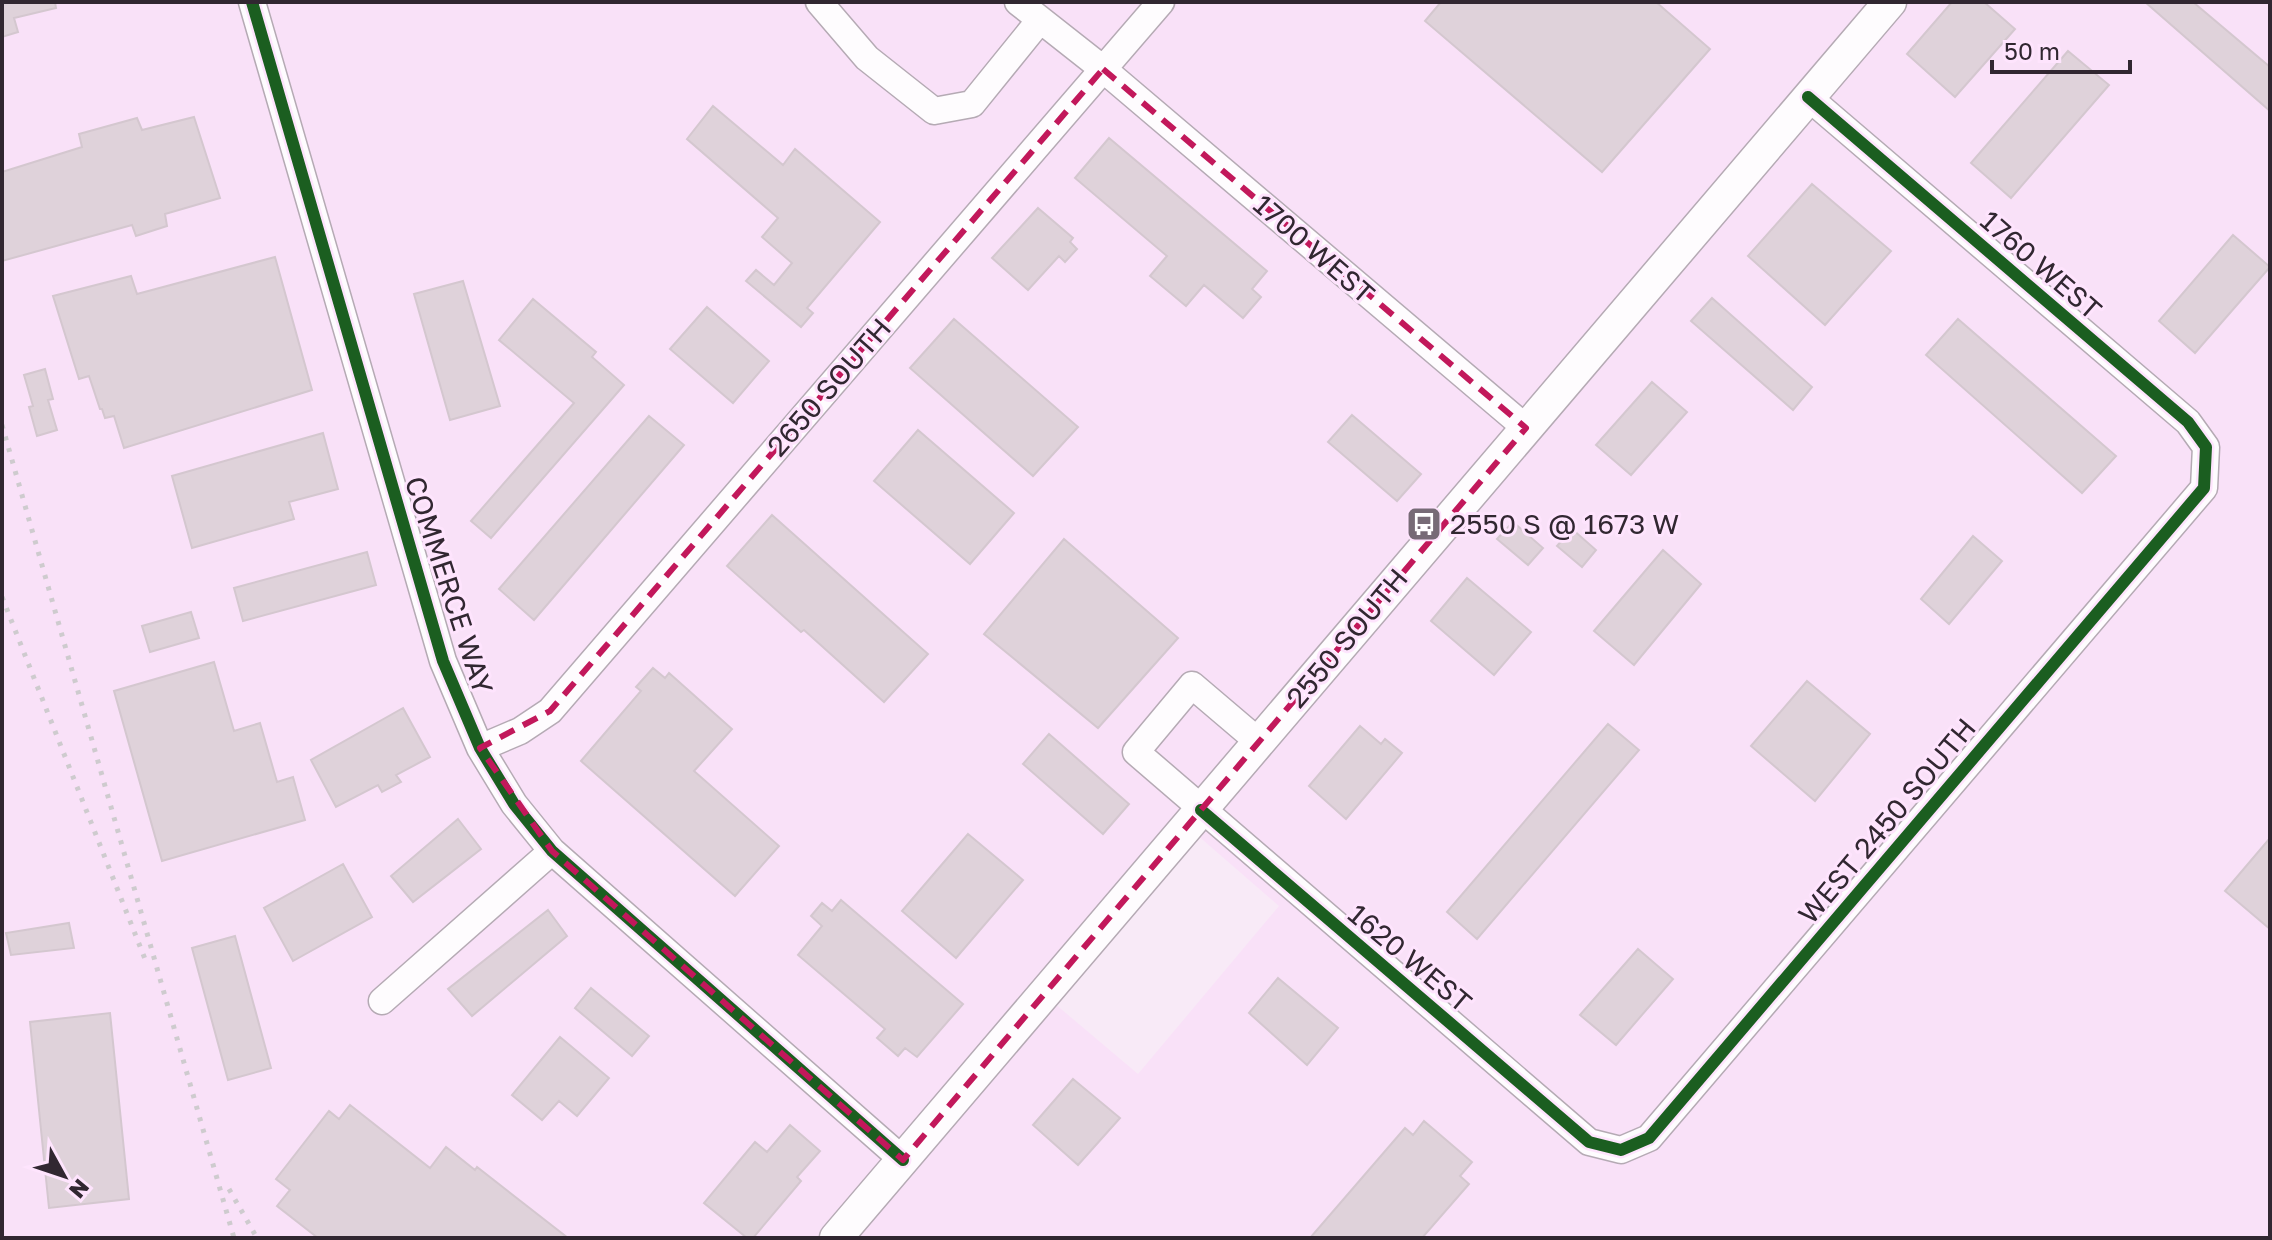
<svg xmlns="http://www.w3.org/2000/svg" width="2272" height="1240" font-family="'Golos Text',sans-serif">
<rect width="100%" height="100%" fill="#f8eaf7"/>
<path fill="#f9e1f8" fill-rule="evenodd" d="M2,2h2268v1236h-2268zM1196,834l83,72 -141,168 -84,-71z"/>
<path fill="#dfd2da" stroke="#d4c7cf" stroke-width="2" d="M2,2h53l1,6 -42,10 4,14 -16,5z
M1441,2h215l54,47 -108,123 -177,-151z
M1952,2h32l31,27 -60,68 -48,-43z
M2145,2h48l77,65v44z
M2068,51l41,34 -98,113 -40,-35z
M713,106l70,59 12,-16 85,73 -73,86 6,5 -12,14 -55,-46 10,-11 18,15 18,-22 -30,-26 16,-19 -91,-79z
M194,117l26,81 -55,16 2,12 -31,10 -4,-11 -130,36v-89l80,-25 -3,-13 58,-16 5,12z
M1109,138l158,133 -15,18 9,8 -18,21 -39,-33 -18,21 -36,-30 17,-20 -92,-78z
M1812,184l79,67 -66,74 -77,-69z
M1038,208l35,30 -3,4 7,7 -12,13 -6,-6 -31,34 -36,-32z
M2233,235l37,32 -75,86 -36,-32z
M275,257l37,133 -188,58 -10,-32 -9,2 -3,-9h-2l-11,-33 -10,3 -26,-83 78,-20 6,18z
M463,281l37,125 -50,14 -36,-126z
M1712,298l100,89 -19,23 -102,-89z
M533,299l63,53 -4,5 32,28 -133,153 -20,-17 103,-118 -75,-63z
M707,307l62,54 -36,42 -63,-54z
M954,319l124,108 -45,49 -123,-108z
M1958,319l158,137 -34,37 -156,-138z
M45,369l8,30 -5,1 9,30 -20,6 -8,-29 4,-1 -9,-31z
M1652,382l35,30 -56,63 -35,-30z
M1352,415l69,59 -24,27 -69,-59z
M649,416l35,29 -150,175 -35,-31z
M918,430l96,83 -44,51 -96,-83z
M323,433l15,56 -49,13 5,17 -102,29 -20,-72z
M772,515l156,139 -44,48 -80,-72 -3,2 -74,-66z
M1513,522l30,26 -15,17 -31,-26z
M1572,529l24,21 -14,17 -25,-21z
M1973,536l29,25 -53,63 -28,-25z
M1064,539l114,99 -80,90 -114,-94z
M1663,550l38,34 -67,81 -40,-34z
M367,552l9,33 -133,36 -9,-33z
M1467,578l64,54 -37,43 -63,-54z
M191,612l8,26 -49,14 -8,-26z
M214,662l20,69 26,-8 17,59 16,-5 12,43 -143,41 -48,-170z
M653,668l12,10 4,-5 63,56 -38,42 85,75 -44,50 -154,-135 60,-70 -5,-4z
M1807,681l63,53 -55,67 -64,-55z
M403,708l27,49 -34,18 5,7 -19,10 -4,-7 -42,22 -25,-47z
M1608,724l31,26 -162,189 -30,-27z
M1360,726l21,18 4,-5 17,14 -56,66 -37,-33z
M1049,734l80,70 -26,30 -80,-70z
M458,819l23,30 -68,53 -22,-26z
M968,834l55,46 -67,78 -54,-47z
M2270,838v91l-45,-38z
M343,864l29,53 -79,44 -29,-53z
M841,900l122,104 -46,53 -12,-9 -7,8 -21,-18 8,-9 -87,-74 24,-29 -11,-10 11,-13 10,8z
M548,910l19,26 -95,80 -24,-27z
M69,923l5,25 -63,7 -5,-22z
M235,936l36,132 -43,12 -36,-132z
M1638,949l35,30 -57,66 -36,-30z
M1278,978l60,50 -31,37 -58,-52z
M591,988l58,48 -17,20 -57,-48z
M110,1013l19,186 -80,9 -19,-186z
M560,1037l49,41 -32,38 -18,-15 -17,19 -30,-25z
M1073,1079l47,39 -42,47 -45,-40z
M350,1105l80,63 16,-21 29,23 2,-3 91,71h-250l-41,-32 13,-16 -14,-11 53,-68 10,8z
M1424,1121l48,41 -12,14 9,8 -47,54h-112l95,-110 8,7z
M790,1125l30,26 -23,26 4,4 -48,57h-6l-43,-35 51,-61 12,10z"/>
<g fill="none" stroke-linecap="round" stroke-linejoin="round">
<defs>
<path id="minor" d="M252,2l191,659 37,87 34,56 38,47 351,309
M819,2l48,56 67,53 38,-7 68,-84
M1018,2l85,67 423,359
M1259,742l-67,-57 -56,67 453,390 32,8 28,-12 555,-650 2,-41 -18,-25 -380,-325
M480,748l40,-17 30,-20 611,-709
M382,1001l170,-150"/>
<path id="major" d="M836,1238l1054,-1236"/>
</defs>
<use href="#minor" stroke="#b5aab4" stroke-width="29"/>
<use href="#major" stroke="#b5aab4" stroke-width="35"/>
<use href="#minor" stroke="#fefcfe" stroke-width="26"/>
<use href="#major" stroke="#fefcfe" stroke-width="32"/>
<path stroke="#cecbce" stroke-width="5" stroke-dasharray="4 8" stroke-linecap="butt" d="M2,425l232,813
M2,597l143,362
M229,1189l28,49"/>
<defs>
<path id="cycleway" d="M252,2l191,659 37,87 34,56 38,47 351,309
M1201,810l388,332 32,8 28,-12 555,-650 2,-41 -18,-25 -380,-325"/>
</defs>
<use href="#cycleway" stroke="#fee4fd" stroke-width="17"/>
<use href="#cycleway" stroke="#1b5e20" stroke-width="12"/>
</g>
<path fill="none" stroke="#c2185b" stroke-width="6" stroke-dasharray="16 10" stroke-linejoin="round" d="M1103,69l423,359 -623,732 -351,-309 -72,-103 70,-37z"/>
<defs>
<symbol id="bus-square" viewBox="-11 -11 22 22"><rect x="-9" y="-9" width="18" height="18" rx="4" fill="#776b76" stroke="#fee4fd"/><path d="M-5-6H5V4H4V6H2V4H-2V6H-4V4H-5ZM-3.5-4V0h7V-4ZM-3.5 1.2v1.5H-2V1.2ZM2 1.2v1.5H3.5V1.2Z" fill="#fff"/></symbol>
</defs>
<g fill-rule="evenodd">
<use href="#bus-square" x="1404" y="504" width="40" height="40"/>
</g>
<g text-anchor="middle" stroke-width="6" stroke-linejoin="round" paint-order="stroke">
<g font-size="28" fill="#312731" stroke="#fee4fd">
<text transform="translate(1314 249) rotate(41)" y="10">1700 WEST</text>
<text transform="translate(2041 265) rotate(41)" y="10">1760 WEST</text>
<text transform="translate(829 387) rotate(-49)" y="10">2650 SOUTH</text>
<text transform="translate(449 585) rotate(72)" y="10">COMMERCE WAY</text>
<text transform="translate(1347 638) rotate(-50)" y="10">2550 SOUTH</text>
<text transform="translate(1887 821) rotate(-50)" y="10">WEST 2450 SOUTH</text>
<text transform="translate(1410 958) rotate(40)" y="10">1620 WEST</text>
</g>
<g font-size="28" fill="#312731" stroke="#fee4fd" text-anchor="start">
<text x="1450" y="534">2550 S @ 1673 W</text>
</g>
</g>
<rect width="2272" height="1240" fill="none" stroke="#312731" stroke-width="8"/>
<g transform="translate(64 1176) rotate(130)" stroke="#fee4fd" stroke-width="6" paint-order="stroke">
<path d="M0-6L14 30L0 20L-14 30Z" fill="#312731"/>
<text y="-12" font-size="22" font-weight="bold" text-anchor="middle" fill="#312731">N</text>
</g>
<path d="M1992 60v12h138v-12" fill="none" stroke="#312731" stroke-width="4"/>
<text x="2004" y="60" font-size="24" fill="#312731" stroke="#fee4fd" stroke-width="6" paint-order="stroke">50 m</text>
</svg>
